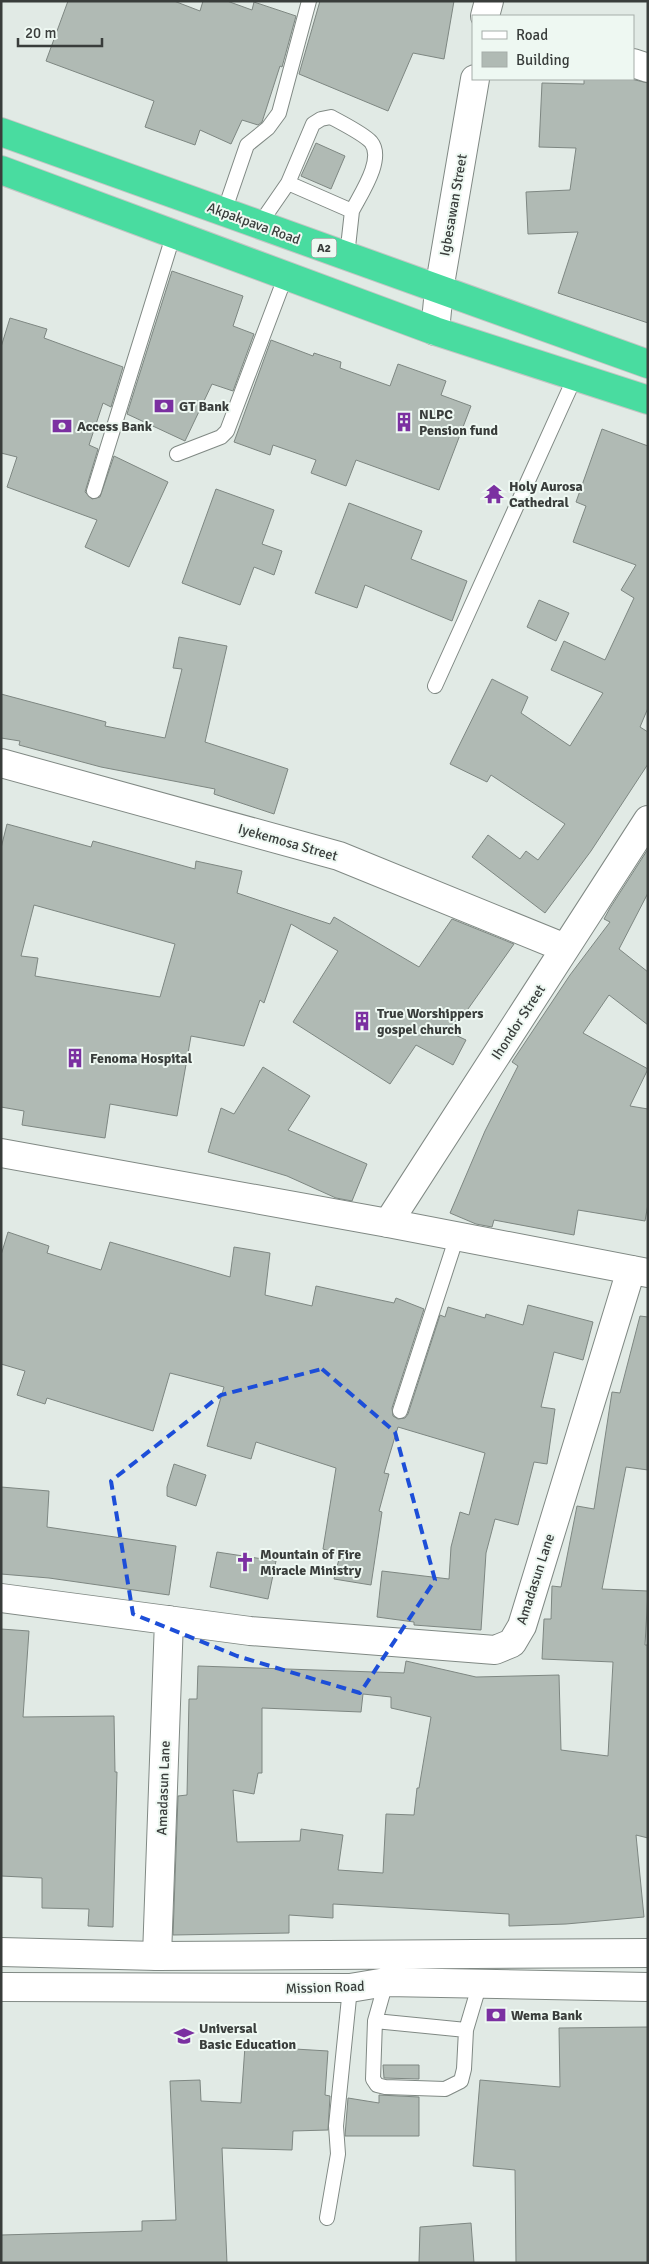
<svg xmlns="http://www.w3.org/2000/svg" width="649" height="2264" font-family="Signika,sans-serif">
<rect width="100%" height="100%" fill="#e1eae5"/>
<path fill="#b0bab4" stroke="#7e8782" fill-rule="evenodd" d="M68,1h106l26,10 3,-10h24l25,9 2,-8 42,14 -14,51 -2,-1 -18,56 -4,3 -16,-5 -11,24 -31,-14 -5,15 -50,-18 9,-26 -108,-40z
M320,1h134l-10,58 -31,-6 -25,58 -89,-37z
M584,79h47l17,4v240l-90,-30 20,-61 -50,2 -2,-42 44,-2 6,-42 -37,-1 3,-64 42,1z
M316,143l29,13 -14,33 -30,-13z
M172,271l71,25 -10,30 21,8 -21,57 -21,-7 -27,57 -58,-27z
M10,318l37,11 -3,9 79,29 -12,40 -8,-4 -14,42 9,4 -13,43 7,7 8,-2 14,-41 54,26 -39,85 -44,-20 12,-27 -90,-33 10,-30 -16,-4v-106z
M271,340l42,16 1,-3 27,9 -1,6 50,18 8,-22 48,17 -5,14 30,11 -32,84 -83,-30 -10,26 -35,-13 5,-13 -43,-15 -3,10 -36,-13z
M602,429l46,17v262l-8,19 8,5v32l-57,87 -46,62 -73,-56 16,-22 32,24 6,-8 12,9 27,-36 -74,-49 -4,7 -37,-18 42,-85 36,18 -7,16 49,33 33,-53 -52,-23 13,-29 41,19 29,-62 -13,-8 15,-25 -63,-23 13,-36 -10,-4z
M216,489l58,21 -12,34 20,7 -8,24 -20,-8 -14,38 -58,-22z
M349,503l73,28 -11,28 56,22 -15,40 -87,-36 -8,23 -42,-15z
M539,600l30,13 -13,28 -29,-14z
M179,637l48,9 -22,96 83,27 -14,45 -60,-20 1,-5 -114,-22 -82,-22 1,-4 -19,-3v-44l105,28 -1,4 60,12 17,-69 -9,-1z
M7,824l84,23 2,-6 102,28 1,-8 46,10 -5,22 93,31 4,-7 85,50 33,-48 62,25 -63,89 15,7 -13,25 -37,-20 -26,39 -97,-62 45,-71 -47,-27 -27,79 -4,-3 -16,46 -53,-10 -14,80 -67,-12 -5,34 -83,-13 2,-14 -23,-4v-259zM34,905l141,39 -15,53 -125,-21 3,-18 -17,-2z
M648,849v44l-29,56 29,23v53l-39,-30 -26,38 65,36 -18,37 18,3v95l-3,17 -67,-11 -4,25 -80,-15 -2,7 -16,-3 -26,-11 35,-82 33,-65 -6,-4 58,-87 40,-53 -6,-3 6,-11z
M263,1067l47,29 -22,34 79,34 -15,37 -16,-3 -49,-22 -79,-24 13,-44 13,6z
M8,1232l41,14 -2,7 54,17 9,-28 120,35 4,-30 36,6 -5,42 47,11 4,-20 78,17 2,-5 28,11 -32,99 1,8 5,3 7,-1 3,-4 32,-99 5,2 3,-10 37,11 1,-4 37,11 5,-20 65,17 -10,38 -29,-8 -13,55 14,2 -8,55 -13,-2 -16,63 -23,-6 -9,34 -5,77 -67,-5v-3l-37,-5 5,-46 67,8 2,-32 9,-35 9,3 16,-62 -87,-26 -14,46 5,1 -10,37 3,1 -11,73 -37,-6 6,-24 -17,-6 13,-81 -80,-26 -5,17 -44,-13 17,-59 -54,-14 -17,58 -106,-33 -2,6 -28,-9 8,-24 -24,-7v-109z
M640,1316l8,1v153l-22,-3 -24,122 46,2 -3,54h3v193l-12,-3 8,82 -78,7 -57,2v-12l-176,-10v14l-44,-3v18l-116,2 5,-139 9,-1 2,-96h8l1,-33 206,7 2,-12 70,16 83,-2 2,75 47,6 5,-94 -71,-3 2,-40h7l1,-33 9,1 16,-81 17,3 18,-117 8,1zM363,1694l28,3v11l40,9 -12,71h-2l-3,27 -28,-1 -3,59 -45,-3 5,-35 -42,-6 -1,12 -63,1 -4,-52 21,4 4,-21h4v-65l99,4z
M174,1464l32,11 -10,31 -29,-10v-9z
M1,1487l48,4 -2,36 129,19 -7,49 -120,-17 -48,-4z
M217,1552l59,9 -8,38 -58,-12z
M1,1629l28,2 -6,86 91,-1 1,56h2l-4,155 -25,-1 1,-17 -47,-1v-30l-41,-2z
M648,2027v236h-132l-1,-93 -42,-4 7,-86 80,7 -1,-59z
M245,2046l83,5 -3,44 5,1 -2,34 -35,1 -1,19 -70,-2 5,115h-226v-28l141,-4v-10l34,-1 -6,-139 30,-1 1,21 40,2z
M383,2065h36v14l-35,-1z
M379,2095l40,2v39h-74l3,-38 31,5z
M471,2223l3,40h-55l1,-36z"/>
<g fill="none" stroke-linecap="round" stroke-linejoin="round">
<defs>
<path id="lane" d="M288,183l25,-59 8,-5 10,-2c11,6 33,17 40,25 14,17 -11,53 -19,69
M224,212l23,-67 21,-17 11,-15 30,-112
M259,225l29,-42 64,28 -5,45
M177,454l44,-17 6,-6 59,-156
M94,491l80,-258
M435,686l140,-309
M400,1411l57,-175
M386,1982l-11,39 91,9 14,-47
M375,2021l-2,58 4,6 8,2 60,2 16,-8 3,-12 2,-39
M327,2218l11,-64 -2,-28 14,-138"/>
<path id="street" d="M485,16l4,-15
M633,63l15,5
M435,331l4,-41 36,-211
M1,763l338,93 226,92
M388,1223l260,-403
M1,1598l249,33 245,19 17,-7 10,-17 109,-356
M157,1956l12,-336"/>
<path id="secondary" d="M1,1153l387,70 260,50
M1,1952l156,4 491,-3
M1,1987l349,1 36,-6 262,5"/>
<path id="highway" d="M1,132l647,232
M1,170l434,161 213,69"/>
</defs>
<use href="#lane" stroke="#808984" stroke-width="16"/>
<use href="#street" stroke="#808984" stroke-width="30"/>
<use href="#secondary" stroke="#808984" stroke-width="30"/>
<use href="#highway" stroke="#c4c5c4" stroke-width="30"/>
<use href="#lane" stroke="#fff" stroke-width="14"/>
<use href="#street" stroke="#fff" stroke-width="28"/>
<use href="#secondary" stroke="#fff" stroke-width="28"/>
<use href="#highway" stroke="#49dca0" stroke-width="28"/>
</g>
<path fill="none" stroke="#1d4ed8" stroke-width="4" stroke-dasharray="10 6" stroke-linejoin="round" d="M322,1369l73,63 40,148 -75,113 -123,-37 -104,-42 -22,-133 110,-86z"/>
<defs>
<symbol id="bank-bare" viewBox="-9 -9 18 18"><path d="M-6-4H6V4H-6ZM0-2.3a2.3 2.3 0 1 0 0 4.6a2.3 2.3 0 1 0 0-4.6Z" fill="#7b30a1" stroke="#eef8f2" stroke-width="2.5" paint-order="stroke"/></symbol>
<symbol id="building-bare" viewBox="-9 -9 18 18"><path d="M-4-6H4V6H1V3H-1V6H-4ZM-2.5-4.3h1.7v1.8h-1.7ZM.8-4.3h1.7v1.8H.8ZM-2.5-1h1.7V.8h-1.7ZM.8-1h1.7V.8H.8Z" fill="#7b30a1" stroke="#eef8f2" stroke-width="2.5" paint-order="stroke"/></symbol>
<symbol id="temple-bare" viewBox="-9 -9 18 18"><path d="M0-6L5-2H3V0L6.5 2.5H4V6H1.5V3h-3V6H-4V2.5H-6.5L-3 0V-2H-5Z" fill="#7b30a1" stroke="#eef8f2" stroke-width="2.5" paint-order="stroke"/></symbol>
<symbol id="church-bare" viewBox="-9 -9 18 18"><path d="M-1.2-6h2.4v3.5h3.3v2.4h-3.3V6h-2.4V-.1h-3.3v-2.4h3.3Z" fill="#7b30a1" stroke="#eef8f2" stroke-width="2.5" paint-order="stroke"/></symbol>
<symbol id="university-bare" viewBox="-9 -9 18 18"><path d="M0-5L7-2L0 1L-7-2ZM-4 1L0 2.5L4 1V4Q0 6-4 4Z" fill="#7b30a1" stroke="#eef8f2" stroke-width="2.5" paint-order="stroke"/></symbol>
</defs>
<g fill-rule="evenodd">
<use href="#bank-bare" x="150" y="392" width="28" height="28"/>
<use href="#building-bare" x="390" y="408" width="28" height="28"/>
<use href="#bank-bare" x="48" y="412" width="28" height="28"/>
<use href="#temple-bare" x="480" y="480" width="28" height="28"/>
<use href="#building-bare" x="348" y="1007" width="28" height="28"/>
<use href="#building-bare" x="61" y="1044" width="28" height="28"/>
<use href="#church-bare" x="231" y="1548" width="28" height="28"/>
<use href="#bank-bare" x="482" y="2001" width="28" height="28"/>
<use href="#university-bare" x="170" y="2022" width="28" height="28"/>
</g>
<g text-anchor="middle" stroke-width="4" stroke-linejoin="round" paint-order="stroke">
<rect fill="#eef8f2" stroke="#6f7572" stroke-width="1" x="311.5" y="238.5" width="25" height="19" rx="4"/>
<g font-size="12" font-weight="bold" fill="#393d3b">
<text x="324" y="252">A2</text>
</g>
<g font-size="14" fill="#393d3b" stroke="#eef8f2">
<text transform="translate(453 205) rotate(-80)" y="5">Igbesawan Street</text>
<text transform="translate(254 223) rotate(20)" y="5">Akpakpava Road</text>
<text transform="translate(288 842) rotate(16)" y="5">Iyekemosa Street</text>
<text transform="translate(518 1022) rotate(-57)" y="5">Ihondor Street</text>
<text transform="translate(535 1579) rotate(-72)" y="5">Amadasun Lane</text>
<text transform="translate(163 1788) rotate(-88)" y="5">Amadasun Lane</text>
<text transform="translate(325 1987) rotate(-2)" y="5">Mission Road</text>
</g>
<g font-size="14" font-weight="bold" fill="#393d3b" stroke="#eef8f2" text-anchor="start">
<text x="179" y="411">GT Bank</text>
<text x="419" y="419">NLPC<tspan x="419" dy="16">Pension fund</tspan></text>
<text x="77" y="431">Access Bank</text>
<text x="509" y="491">Holy Aurosa<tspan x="509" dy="16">Cathedral</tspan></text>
<text x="377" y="1018">True Worshippers<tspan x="377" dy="16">gospel church</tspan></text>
<text x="90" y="1063">Fenoma Hospital</text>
<text x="260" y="1559">Mountain of Fire<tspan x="260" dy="16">Miracle Ministry</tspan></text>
<text x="511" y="2020">Wema Bank</text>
<text x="199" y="2033">Universal<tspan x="199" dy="16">Basic Education</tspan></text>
</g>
</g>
<rect width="649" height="2264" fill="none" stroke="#393d3b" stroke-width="5"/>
<rect x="472" y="15" width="162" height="65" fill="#eef8f2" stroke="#a6ada9"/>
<rect x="482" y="31" width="25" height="8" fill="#ffffff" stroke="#a6ada9"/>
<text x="516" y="40" font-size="15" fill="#393d3b">Road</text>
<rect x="482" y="52" width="25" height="15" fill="#b0bab4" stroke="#a6ada9"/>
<text x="516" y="65" font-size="15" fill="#393d3b">Building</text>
<path d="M18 38v8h84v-8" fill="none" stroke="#393d3b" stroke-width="2.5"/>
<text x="25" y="38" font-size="15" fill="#393d3b" stroke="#eef8f2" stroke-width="4" paint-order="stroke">20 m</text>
</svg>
